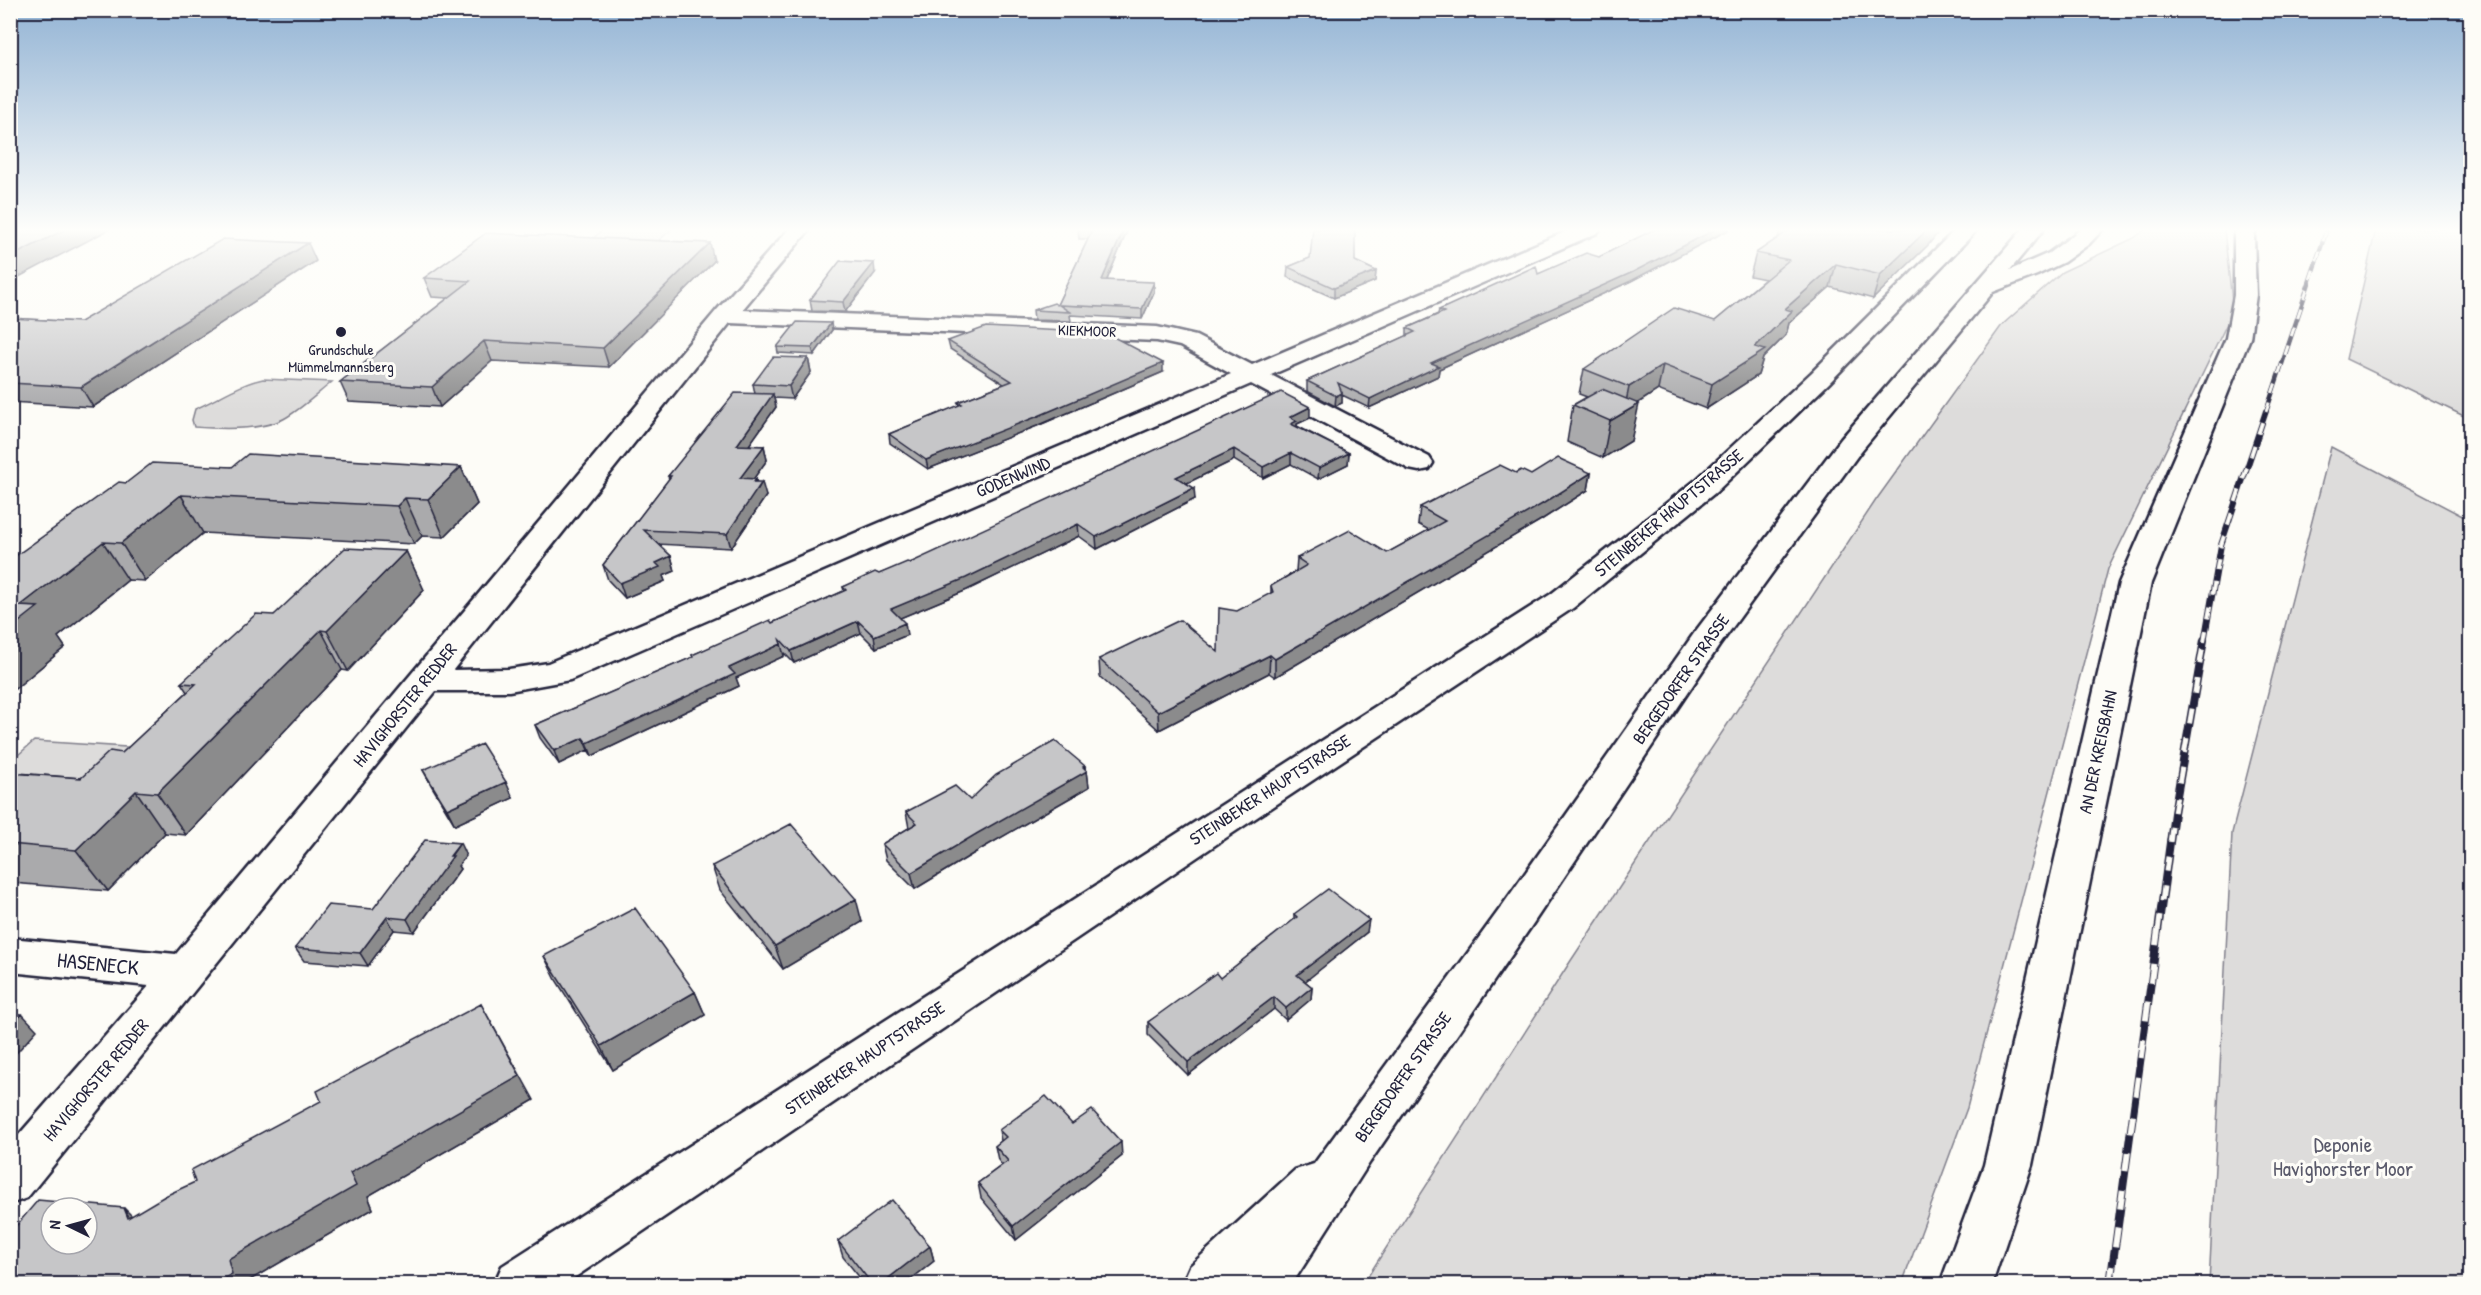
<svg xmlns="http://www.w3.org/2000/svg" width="2481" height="1295" font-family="'Patrick Hand',sans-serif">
<rect width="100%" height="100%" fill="#fdfcf7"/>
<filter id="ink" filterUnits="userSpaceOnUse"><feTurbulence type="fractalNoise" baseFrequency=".0167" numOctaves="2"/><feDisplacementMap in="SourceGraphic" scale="12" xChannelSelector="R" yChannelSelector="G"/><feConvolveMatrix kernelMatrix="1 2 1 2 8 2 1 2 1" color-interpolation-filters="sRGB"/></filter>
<g filter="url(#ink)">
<path fill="#dddcdb" stroke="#807f8b" stroke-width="1.5" d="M604,229h58l9,1 -19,16 -65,-3z
M2146,229h78l9,82 -125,258 -141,539 -65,176h-539l207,-322 306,-462 126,-175 60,-53 72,-34z
M2376,229h94v190l-124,-60z
M263,379l69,3c-15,12 -29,25 -45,35 -22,14 -68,12 -93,10l-2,-7 3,-11c23,-10 44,-25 68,-30z
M2331,447l139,73v764h-261l23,-451z
M34,741l107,7 -41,39 -89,-6 -1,-19z"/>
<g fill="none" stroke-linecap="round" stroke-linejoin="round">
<defs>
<path id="minor" d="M789,229h21l-68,81 415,17 39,9 56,29 320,-136h28l-3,4 -326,142 158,82 4,6 -4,6 -10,2 -10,-2 -158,-85 -681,296 -61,11h-73l-409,507 -17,6v-59l139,-159 -139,-14v-34l166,16 540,-643zM730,323l427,18 23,5 51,28 -683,289 -39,6 -56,1z
M1956,229h22l-149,154 -113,109 -143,116 -343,227 -665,449h-71l8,-18 1049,-672 145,-114 115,-107z
M2236,229h20l-2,7 2,59 -6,43 -99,245 -119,582 -40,119h-52l44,-119 135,-582 107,-245 8,-43v-59z"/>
<path id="major" d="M2023,229h21l-34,41 39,-17 32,-24h22l-14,15 -25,18 -27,13 -44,17 -132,159 -142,195 -189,282 -160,234 -78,122h-110l8,-18 105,-96 19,-6 188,-258 193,-274 146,-193z"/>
</defs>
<use href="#minor" stroke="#22223b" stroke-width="5"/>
<use href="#major" stroke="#22223b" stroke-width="5"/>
<use href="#minor" fill="#fdfcf7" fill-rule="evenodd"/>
<use href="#major" fill="#fdfcf7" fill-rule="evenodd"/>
<defs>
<path id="rail-far3" d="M2266,412l61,-183"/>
<path id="rail-far2" d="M2204,642l17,-97 45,-134"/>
<path id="rail-far1" d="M2158,931l16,-118 30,-173"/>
<path id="rail" d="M2110,1284l48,-354"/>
</defs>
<use href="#rail-far3" stroke="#22223b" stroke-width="4.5"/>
<use href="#rail-far2" stroke="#22223b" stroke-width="6"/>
<use href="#rail-far1" stroke="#22223b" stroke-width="8"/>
<use href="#rail" stroke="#22223b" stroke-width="8"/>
<use href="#rail-far3" stroke="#fdfcf7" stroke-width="3" stroke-dasharray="10" stroke-linecap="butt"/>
<use href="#rail-far2" stroke="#fdfcf7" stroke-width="4" stroke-dasharray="12" stroke-linecap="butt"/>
<use href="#rail-far1" stroke="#fdfcf7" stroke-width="5" stroke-dasharray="15" stroke-linecap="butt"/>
<use href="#rail" stroke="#fdfcf7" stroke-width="6" stroke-dasharray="19" stroke-linecap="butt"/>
</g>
<path fill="#aaaaac" stroke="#22223b" stroke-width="1.5" d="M1128,229l-21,51 47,12 -12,27 -72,-4 1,6 -37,-1 -1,-10 24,-5 31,-66h-9l-1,-9z
M1655,229h75l-99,52 -192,88 -1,7 -69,32 -27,-13v8l-7,3 -28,-15v-10l100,-45v-8l31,-14 1,-4 99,-36 61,-17z
M1780,229h161l-13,16 -55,54 -43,-12 -41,36 -3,12 -23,23 -5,17 -52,34 -48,-19 -21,14 -6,37 -28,17 -36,-16 6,-37 14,-8 -8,-3 5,-25 131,-48 50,-42 -15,-3 6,-23 22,-15z
M1310,258l45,3 21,10 -1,10 -41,17 -47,-21 1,-10z
M316,261l-223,146 -83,-5v-84l70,4z
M714,261l-105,106 -117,-6 -52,46 -91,-5 -9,-20 108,-84 -16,-1 -8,-19z
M875,273l-30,39 -33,-1 -2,-11z
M832,330l-18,25 -36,-2 -1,-6z
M948,341l215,31 -126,54 -109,43 -38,-26 -1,-9 70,-28 -1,-4 46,-18 -54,-35z
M808,358l3,14 -19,27 -18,-1 2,9 -27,38 15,1 3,14 -14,19 13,17 -35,52 -73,-4 13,12 4,15 -12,5 2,5 -40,17 -17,-18 -5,-15 66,-86 -1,-3 87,-82 -2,-10z
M1310,418l-13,6v2l52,27 -1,11 -30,15 -27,-15 -28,14 -29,-18 -47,23 8,16 -98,50 -18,-13 -112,54 -67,28 7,17 -31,13 -15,-15 -67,30 -11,-11 1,4 -48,22 3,8 -147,70 -4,-6 -29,14 -19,-26 -5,-13 158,-68 -1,-2 80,-32 72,-32 -1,-4 67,-24z
M232,467h229l16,37 -33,33 -22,-1 -8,8 -211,-11 -58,48 -17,-1 -70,57 7,10 -55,46 116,-210z
M1516,473l15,2 60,-2 -3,17 -47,30 -266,157 -6,-4 -110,57 -59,-53 -1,-18 119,-7 53,-59v-7l25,-15 1,-13 90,-5 42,-23 -11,-6 2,-17z
M406,551l18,39 -76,81 -6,-1 -156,165 -21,-2 -57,58 -96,-8 -2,-1v-118l8,9 63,5 41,-25 65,-61 -6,-9 93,-68z
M423,770l90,28 -58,27 -24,-40z
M1086,770l1,1 2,16 -108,62 -66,40 -29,-29 -4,-16 27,-16 -3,-16 64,-12z
M466,856l-8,10 2,3 -46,63 -20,-2 -26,36 -64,-5 -9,-13 78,-39z
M712,866l150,56 -79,47 -63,-79z
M1294,914l73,18 -62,49 7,6 -1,12 -25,21 -12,-11 -86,66 -40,-40v-13l72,-44 74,-58z
M544,956l151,36 10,23 -92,55 -57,-90z
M534,1100l-166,96 5,13 -125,72 1,3h-239l122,-68z
M1072,1124l50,32 -106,84 -35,-42 -3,-15 24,-18 -4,-5 -3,-14 6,-5 -2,-11z
M838,1241l92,5 4,15 -29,23h-40l-22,-27z"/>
<path fill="#8b8b8c" stroke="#22223b" stroke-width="1.5" d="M66,229h44l-97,51 4,6 -7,4v-33z
M1124,229h4l-25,60 -1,-9z
M1716,229h14l-99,52 -192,88 -1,7 -69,32 1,-9 61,-36z
M1928,229h13l-13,16 -55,54 7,-24z
M308,243l8,18 -223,146 -12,-20z
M710,243l4,18 -105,106 -6,-19z
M874,263l1,10 -30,39 -2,-10z
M1836,264l-6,23 -41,36 -3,12 -23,23 -5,17 -52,34 6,-25 43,-37 30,-38z
M1376,271l-1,10 -41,17v-10z
M1154,282v10l-12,27v-10z
M831,323l1,7 -18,25 -2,-7z
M484,341l8,20 -52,46 -8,-20z
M808,358l3,14 -19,27 -3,-13z
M1163,363v9l-126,54 -109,43 -2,-9z
M1663,365l-5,25 -34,22 5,-25z
M1342,393v10l-7,3 1,-10z
M773,394l3,13 -36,51 -3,-13z
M1639,404l-8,37 -28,17 7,-37z
M1310,407v11l-13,6v8l-6,3 -1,-18z
M764,446l3,14 -23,32 -4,-14z
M1234,449v11l-57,28 -1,-11z
M1291,453v11l-28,14v-11z
M1349,453l-1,11 -30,15 1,-11z
M461,467l16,37 -33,33 -16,-38z
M1591,473l-3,17 -47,30 -266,157v-18z
M756,479l2,10 4,-7 4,14 -35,52 -4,-14z
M1194,488l1,11 -98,50 -1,-12z
M181,495l22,38 -58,48 -24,-38z
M405,498l17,38 -8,8 -17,-38z
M1078,524l1,12 -112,54 -74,31 -2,-12z
M103,542l25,38 -70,57 7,10 -55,46v-64l10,-23z
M406,551l18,39 -76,81 -21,-40z
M671,556l4,15 -12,5 2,5 -40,17 -5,-15 36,-20z
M858,621l3,12 -67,30 -3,-12z
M905,623l2,12 -31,13 -2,-12z
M321,630l21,40 -156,165 -29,-42z
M781,644l3,12 -48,22 3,8 -147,70 -5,-13 142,-75z
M1270,655l-1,18 -110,57 -1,-18z
M583,738l5,12 -29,14 -5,-13z
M11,764l32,41 -33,-21z
M1085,766l1,6 1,-1 2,16 -108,62 -66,40 -4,-16z
M506,782l7,16 -58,27 -8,-16z
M136,791l29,42 -57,58 -32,-41z
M460,843l6,13 -8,10 2,3 -46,63 -7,-13z
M856,899l6,23 -79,47 -8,-23z
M387,917l7,13 -26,36 -8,-13z
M1369,920l-2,12 -70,56v-13z
M1312,987l-1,12 -25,21v-12z
M695,992l10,23 -92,55 -12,-24z
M1274,997v12l-86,66v-13z
M481,1004l53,96 -166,96 5,13 -125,72 1,3h-35l14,-25 122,-86z
M22,1014l15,16 -27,30v-33z
M1121,1142l1,14 -106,84 -3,-14z
M124,1208l22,22 -18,-12z
M930,1246l4,15 -29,23h-24z"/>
<path fill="#c6c6c8" stroke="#22223b" stroke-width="1.5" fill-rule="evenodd" d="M10,229h56l-56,28z
M1079,229h45l-22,51 52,2 -12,27 -83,-4 11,7 -37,-2 21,-7 3,2 35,-74 -14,-1z
M1313,229h42v32l21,10 -42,17 -46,-21 22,-9z
M1655,229h61l-83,43 -202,91 8,3 -69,33 -32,-16 4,10 -6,3 -29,-15 108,-49 -8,-4 37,-16 -5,-2 97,-44 2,8 48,-21 13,4z
M1791,229h137l-48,46 -44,-11 -51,45 7,2 -37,36 10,3 -53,34 -49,-19 -34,22 -45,-18 90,-61 41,13 74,-61 -33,-7z
M486,233l224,10 -107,105 -119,-7 -52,46 -92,-5 130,-101 -46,-3z
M223,239l85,4 -227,144 -71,-4v-65l70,4z
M840,261l34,2 -31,39 -33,-2z
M797,322l34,1 -19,25 -35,-1z
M986,327l120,6 57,30 -127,54 -110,43 -37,-26 73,-30 -4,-2 54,-21 -64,-40z
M773,357l35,1 -19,28 -36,-2z
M1602,389l37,15 -29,17 -37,-16z
M1281,392l29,15 -20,10 7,4 -6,3 58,29 -30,15 -28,-15 -28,14 -29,-18 -58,28 18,11 -98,49 -18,-13 -112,54 -75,31 14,14 -31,13 -16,-15 -67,30 -12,-13 2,6 -52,24 6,6 -148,69 -4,-5 -29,13 -19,-26 158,-68 -1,-2 78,-35 2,3 74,-33 -3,-3 32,-15 4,2 28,-12 3,1z
M735,393l38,1 -36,51 27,1 -24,32 16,1 -2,3h8l-35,52 -83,-4 27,26 -15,7 4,4 -40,16 -17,-18 68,-89h-3z
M248,454l213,13 -33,32 -23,-1 -8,8 -216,-11 -60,48 -18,-1 -83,64 18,1 -28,22v-69l109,-78 7,1 26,-20 80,4z
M1558,458l33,15 -47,30 -269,156 -5,-4 -112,57 -59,-53 81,-39 38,32 1,-44 18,3 36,-19 -2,-6 36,-21 -10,-7 53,-28 37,23 58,-32 -25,-14 80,-42 16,8 5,-3 10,5z
M345,548l61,3 -79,80 -6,-1 -164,163 -21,-2 -60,59 -66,-6v-71l71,5 29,-27 12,2 74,-69 -15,-1 75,-69 18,1z
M1055,741l30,25 -2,1 4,4 -109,62 -67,40 -29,-29 35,-21 -11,-11 49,-26 15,14 26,-25z
M482,744l24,38 -59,27 -24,-39z
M791,824l65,75 -81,47 -63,-80z
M425,840l35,3 -10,13h3l-46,63 -20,-2 -27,36 -65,-5 33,-43 45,4z
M1328,889l41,31 -72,55 15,12 -26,21 -12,-11 -86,65 -40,-40 68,-49 4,5 77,-61 -3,-3z
M635,908l60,84 -94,54 -57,-90z
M481,1004l39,72 -170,97 6,13 -128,73 4,15 -18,10h-169l-19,-3 -2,3h-14v-51l28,-33 86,8 4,10 37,-22 30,-14 -4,-12 130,-69 -4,-10zM51,1208h36v36h-36z
M10,1013l12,1 -12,13z
M1046,1096l26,28 20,-14 29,32 -108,84 -35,-43 30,-22 -13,-15 11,-9 -7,-7z
M892,1200l38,46 -49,38h-9l-34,-43z
M738,1277l4,7h-15z"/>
</g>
<linearGradient id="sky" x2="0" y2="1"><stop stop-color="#92b3d4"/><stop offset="0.56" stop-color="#fefefb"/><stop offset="1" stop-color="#fefefb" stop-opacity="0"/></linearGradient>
<rect width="2481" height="411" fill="url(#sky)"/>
<circle fill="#22223b" stroke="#fdfcf7" stroke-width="2" cx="341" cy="332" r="6"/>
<g text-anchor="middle" stroke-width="6" stroke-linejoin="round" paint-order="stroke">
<g font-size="15" fill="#22223b" stroke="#fdfcf7">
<text transform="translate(1087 331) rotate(2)" y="5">KIEKMOOR</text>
</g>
<g font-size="15" fill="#22223b" stroke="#fdfcf7">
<text x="341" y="355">Grundschule<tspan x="341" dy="17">Mümmelmannsberg</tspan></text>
</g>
<g font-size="18" fill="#22223b" stroke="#fdfcf7">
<text transform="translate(1013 477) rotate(-23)" y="6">GODENWIND</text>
<text transform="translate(1669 513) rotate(-40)" y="6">STEINBEKER HAUPTSTRASSE</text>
<text transform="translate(1681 679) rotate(-55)" y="6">BERGEDORFER STRASSE</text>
<text transform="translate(405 705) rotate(-51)" y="6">HAVIGHORSTER REDDER</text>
<text transform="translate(2098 752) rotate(-78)" y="6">AN DER KREISBAHN</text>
<text transform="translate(1270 790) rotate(-33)" y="6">STEINBEKER HAUPTSTRASSE</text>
<text transform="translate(865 1058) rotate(-34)" y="6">STEINBEKER HAUPTSTRASSE</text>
<text transform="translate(1403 1077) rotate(-55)" y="6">BERGEDORFER STRASSE</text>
<text transform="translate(96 1080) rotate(-50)" y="6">HAVIGHORSTER REDDER</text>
</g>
<g font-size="21" fill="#22223b" stroke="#fdfcf7">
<text transform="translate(98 964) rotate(6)" y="7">HASENECK</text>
</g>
<g font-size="21" fill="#5a5a6b" stroke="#fdfcf7">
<text x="2343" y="1152">Deponie<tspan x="2343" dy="24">Havighorster Moor</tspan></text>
</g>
</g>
<rect width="2481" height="1295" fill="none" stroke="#fdfcf7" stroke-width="36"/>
<rect x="18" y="18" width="2445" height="1259" fill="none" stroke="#22223b" stroke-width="2" filter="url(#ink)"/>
<g transform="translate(69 1226) rotate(275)"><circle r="28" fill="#fdfcf7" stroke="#a5a5ac" stroke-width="1.5"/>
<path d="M0-4.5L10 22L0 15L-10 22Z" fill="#22223b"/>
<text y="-9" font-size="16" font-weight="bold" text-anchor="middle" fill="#22223b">N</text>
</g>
</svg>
